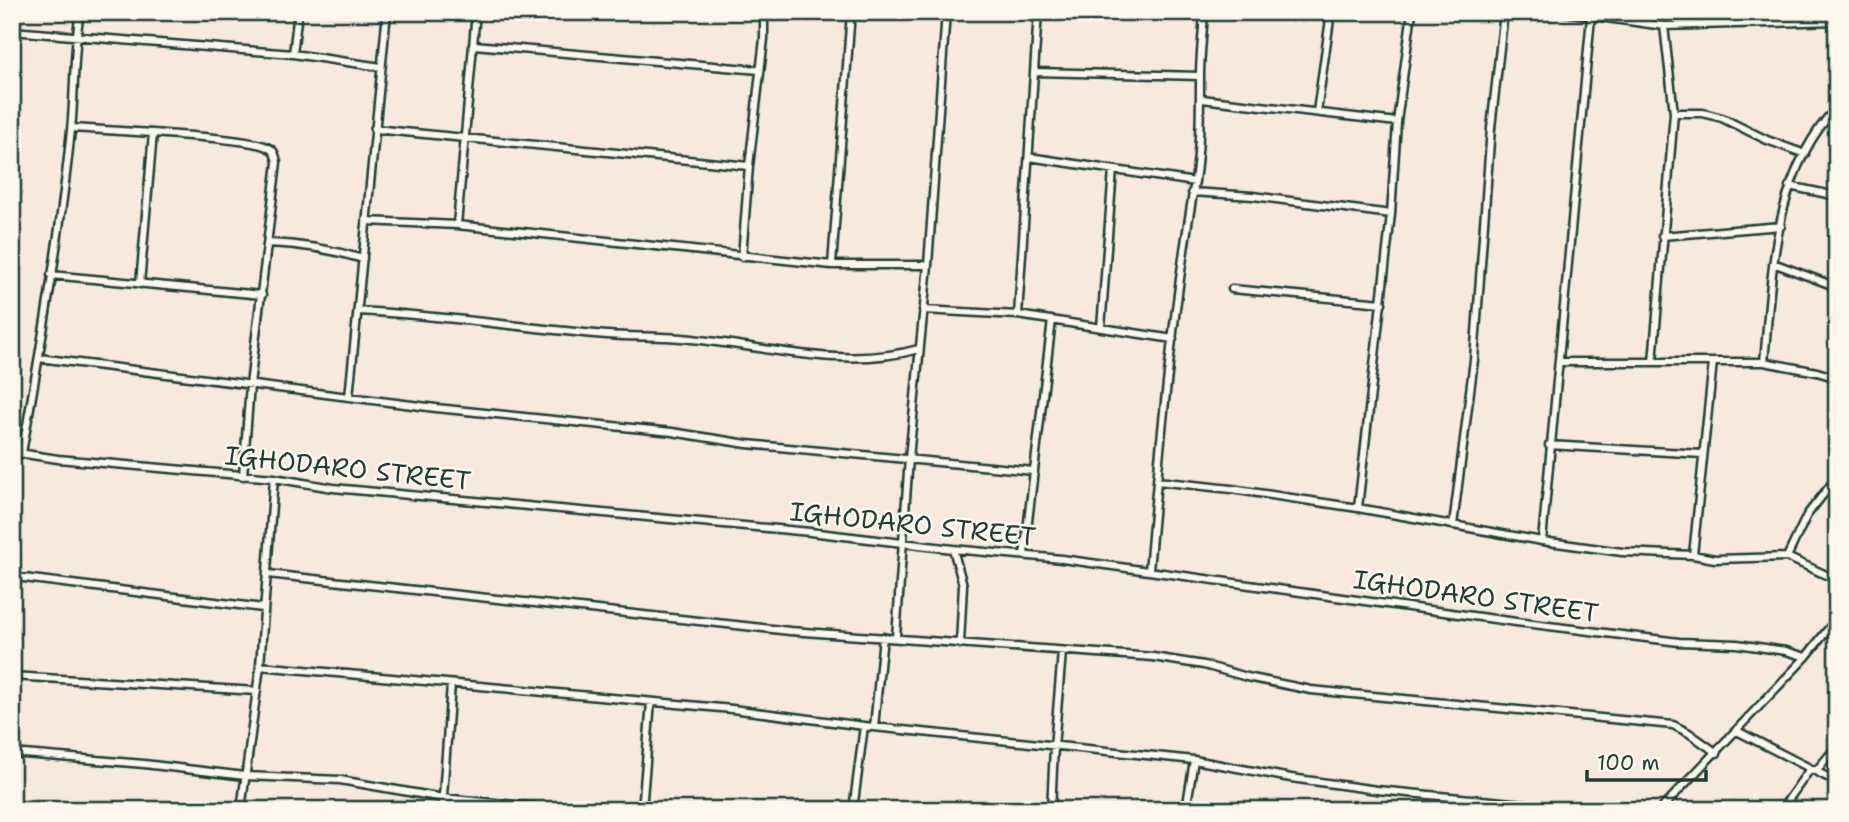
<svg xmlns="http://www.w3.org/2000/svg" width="1849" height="822" font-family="'Shantell Sans',sans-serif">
<rect width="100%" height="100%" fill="#f7eadc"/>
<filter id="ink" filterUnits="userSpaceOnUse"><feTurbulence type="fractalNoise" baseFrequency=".0143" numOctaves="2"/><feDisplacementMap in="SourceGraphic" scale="14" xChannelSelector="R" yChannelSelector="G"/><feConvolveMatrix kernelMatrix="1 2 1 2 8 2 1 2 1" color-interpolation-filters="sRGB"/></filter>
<g filter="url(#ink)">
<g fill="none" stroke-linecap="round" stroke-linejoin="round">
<defs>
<path id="street" d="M1564,12l100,14 173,-5
M12,31l281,23 88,13
M474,45l285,25
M293,54l5,-42
M1035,72l165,4
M1202,99l195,23
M1317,112l14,-100
M1674,113h29l19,5 45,22 38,14
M72,128l81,5
M374,129l375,37
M1029,157l166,25
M1789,186l48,10
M1192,192l61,4 138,18
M366,221l91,4 375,40h96
M457,225l19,-213
M1662,236l119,-10
M268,243c34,1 62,6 95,16
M742,257l7,-91 15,-127v-27
M1773,263l64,24
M832,265l19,-253
M51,275l211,20
M140,284l13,-151c21,2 103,6 116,15 6,3 7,9 8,14l-27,223 -7,91
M1232,289l150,14
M923,310l95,5 155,24
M358,311c83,4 166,17 249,24 25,2 50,1 74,3 79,6 159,33 238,11
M1018,315l20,-303
M1101,328l12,-158
M39,358l397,50 236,24 75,12 287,27
M1559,362h205l53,10 20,6
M1653,362l21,-249 -10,-87
M1764,362c8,-87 9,-189 73,-255
M349,397l38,-385
M1549,445l153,9
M12,452l46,7 216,19 59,10 477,44 143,17 109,10 454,63 163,20 58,2 49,7 20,6
M22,453c19,-107 38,-215 49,-323 4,-39 2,-79 9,-118
M1157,481l74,8 127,19 184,33 80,11 71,3 22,4 72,-2 50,23
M1358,508l33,-294 6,-92 15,-110
M1453,525l21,-165 17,-232 13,-116
M1542,541l49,-524
M12,543l3,3 1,31 247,31
M953,549l10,36 -3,59
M1024,555l28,-235
M1693,555l20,-193
M1787,557l20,-42 30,-38
M1149,571c11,-130 24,-261 46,-390 5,-34 5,-70 5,-105 0,-21 3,-43 4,-64
M268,574l522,57 363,26 51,8 43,12 64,13 362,35 16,8 28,20
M896,637l13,-179 19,-193 18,-253
M260,666l472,43 132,17 330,34 97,18 86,12 209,20
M12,676l245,15
M874,727l9,-90
M1737,731l100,51
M12,753l132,11 101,12 95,4 103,18 122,12
M1816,771l21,-25
M241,810l19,-144 14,-188
M442,810l9,-126
M642,810l9,-108
M853,810l11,-84
M1051,810l3,-63 8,-95
M1186,810l8,-50
M1660,810l146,-153 31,-39
M1781,810l29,-41"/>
</defs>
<use href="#street" stroke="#1f3d34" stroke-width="11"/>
<use href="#street" stroke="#fbf7ec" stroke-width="6"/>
</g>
</g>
<g text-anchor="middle" stroke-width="5" stroke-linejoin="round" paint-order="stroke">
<g font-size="26" fill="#1f3d34" stroke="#fbf7ec">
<text transform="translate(348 468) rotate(6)" y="9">IGHODARO STREET</text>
<text transform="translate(913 524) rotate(6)" y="9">IGHODARO STREET</text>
<text transform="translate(1476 596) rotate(8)" y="9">IGHODARO STREET</text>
</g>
</g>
<rect width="1849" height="822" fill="none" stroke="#fbf7ec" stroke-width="42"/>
<rect x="21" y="21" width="1807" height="780" fill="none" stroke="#1f3d34" stroke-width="2.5" filter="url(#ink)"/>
<path d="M1587 770v10h119v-10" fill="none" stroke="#1f3d34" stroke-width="3.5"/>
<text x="1597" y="770" font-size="21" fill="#1f3d34" stroke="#fbf7ec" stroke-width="5" paint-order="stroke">100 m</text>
</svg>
